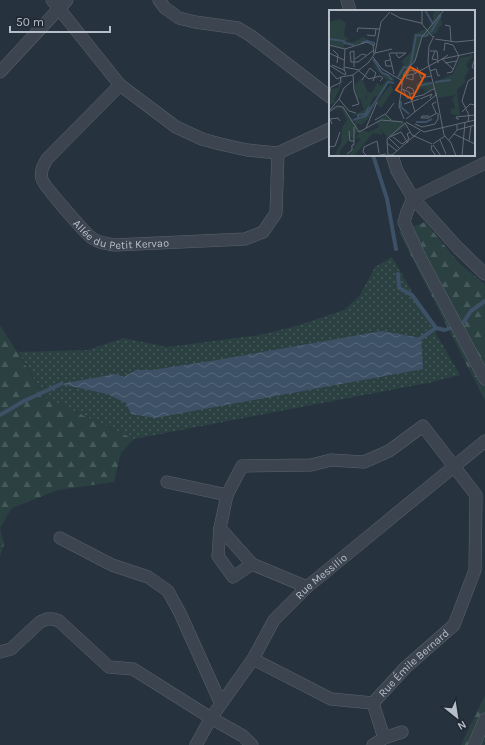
<svg xmlns="http://www.w3.org/2000/svg" width="485" height="745" font-family="Karla,sans-serif">
<defs>
<pattern id="grass-dots" width="8" height="8" patternUnits="userSpaceOnUse"><rect width="8" height="8" fill="#2a4041"/><path d="M2 2h.1M6 6h.1" fill="none" stroke="#475a5b" stroke-width="1.8" stroke-linecap="round"/></pattern>
<pattern id="forest-firs" width="22" height="20" patternUnits="userSpaceOnUse"><rect width="22" height="20" fill="#2a4041"/><path d="M5 1l3.5 6h-7zM16 11l3.5 6h-7z" fill="#475a5b"/></pattern>
<pattern id="water-waves" width="16" height="10" patternUnits="userSpaceOnUse"><rect width="16" height="10" fill="#3d5166"/><path d="M0 5q4-4 8 0t8 0" fill="none" stroke="#57687b"/></pattern>
</defs>
<rect width="100%" height="100%" fill="#27323f"/>
<path fill="url(#grass-dots)" d="M392,257l68,118 -27,7 -299,57 -88,-41 -28,-46 69,-2 37,-12 43,9 93,-12 36,-9 48,-16 16,-15 15,-28z"/>
<path fill="url(#forest-firs)" d="M425,222l34,41 26,21v117l-86,-169z
M0,325l46,73 88,41 -13,14 -7,29 -56,8 -46,18 -12,20 4,16 -4,13z
M485,695v50h-24z"/>
<path fill="url(#water-waves)" d="M382,331l39,7 2,31 -268,49 -24,-4 -5,-11 -19,-9 -46,-10 54,-10 9,3 12,-7h16l65,-10z"/>
<g fill="none" stroke-linecap="round" stroke-linejoin="round">
<path stroke="#3d5166" stroke-width="4" d="M373,155l14,44 9,50
M398,274l1,14 13,7 24,33 9,2 18,-7 8,-12 14,-10
M421,338l15,-10
M0,415l24,-14 37,-17"/>
<defs>
<g id="minor">
<path d="M52,0l68,85 56,42 26,12 18,5 27,6 31,3 52,-24"/>
<path d="M159,0l6,8 14,10 16,4 43,6 13,8 79,61"/>
<path d="M347,0l3,11"/>
<path d="M0,72l67,-72"/>
<path id="s1" d="M120,85l-73,74c-4,7 -7,12 -5,20 1,6 44,55 50,59 7,5 15,6 23,7l130,-6 18,-7 13,-19 2,-60"/>
<path d="M392,155l5,16 16,27 45,50 27,26"/>
<path d="M413,198l-6,14 -3,10 5,11 11,24 65,122"/>
<path d="M413,198l72,-35"/>
<path d="M167,482l60,13"/>
<path d="M220,528l-2,28 15,21 19,-13"/>
<path d="M60,538l52,27 36,12 20,14 12,22 41,91"/>
<path d="M0,652l11,-3 29,-27 7,-3h6l6,2 50,46 24,2 78,49 32,18 9,9"/>
<path id="s2" d="M253,659l78,40 42,4 33,-36 48,-42 21,-55 1,-75 -53,-69 -34,25 -25,11 -33,-2 -20,5 -69,1 -15,29 -7,33 32,36 55,23"/>
<path d="M373,703l11,35 -11,7"/>
<path d="M384,738l18,-6"/>
<path id="s3" d="M196,745l15,-27 42,-59 21,-39 33,-33 178,-146"/>
<path d="M474,745l11,-26"/>
</g>
</defs>
<use href="#minor" stroke="#59626c" stroke-width="13"/>
<use href="#minor" stroke="#3b444f" stroke-width="12"/>
</g>
<g text-anchor="middle" stroke-width="3" stroke-linejoin="round" paint-order="stroke">
<g font-size="11" fill="#b7bfc9" stroke="#202934">
<text dy="4" stroke="none"><textPath href="#s1" startOffset="230">Allée du Petit Kervao</textPath></text>
<text dy="4" stroke="none"><textPath href="#s3" startOffset="212">Rue Messilio</textPath></text>
<text dy="4" stroke="none"><textPath href="#s2" startOffset="187">Rue Émile Bernard</textPath></text>
</g>
</g>
<g transform="translate(329 10)">
<rect width="146" height="146" fill="#27323f"/>
<path d="M106,0l5,1 2,14 -3,2 -2,6 -5,2 -5,-5 6,-9v-8zM34,27l12,6 -7,-3 -16,6 -8,-3 3,-2 5,2zM142,43l2,3 -7,8 3,6 -5,8 2,3 -9,9 3,26 -9,-2v-5l4,-1 -3,-10 4,-3 -18,3 -4,-10 -8,4 -1,-6 28,-12 7,-16 10,-2zM57,104l1,4 16,4 3,4 -18,13 -12,-17z" fill="#2a4041"/>
<path d="M11,9l6,4 -2,12 4,4 -4,4 1,6 -16,-4v-23zM97,19l5,7 -9,1 -6,23 -12,15 -2,9 -4,-7 1,-6 5,-7 -3,-2 10,-10 3,-18zM42,54l20,13 3,-1v5l-6,1 -6,11 -9,5 -3,6 3,2 -3,11 -9,8 -4,-2v6l12,3 11,-6 3,9 -10,-2 -19,23h-6l13,-18 -4,1 -1,-2 4,-5 -4,1 -2,7 -5,-5v5l-10,12 2,3 -7,1 7,-13 1,-16 5,-7 -6,-12 -10,3 5,-4h7l11,17 2,-3 -3,-1 13,-5 4,-5 -1,-2 -4,5 -14,3 13,-6 -4,-12 7,1 -1,-8 6,2 5,-10 4,3 6,-6zM13,67l1,5 -9,18 2,2 -7,3 3,-16 6,-1zM93,71l10,1 1,2 -8,2v7l-2,-5 -3,1 -2,6 -2,-12zM62,74l2,6 -12,18 -5,-5z" fill="#2a4041"/>
<path d="M33,68l5,12 -2,11 -4,-3 -4,1 -3,-13z" fill="#2a4041"/>
<path fill="none" stroke="#3d5166" stroke-width="2" d="M96,0l8,14M102,22l10,-17M0,29l15,2M16,31l-1,2 10,2M32,33l6,-2 7,2v3M44,49l9,14 6,2 4,5M69,67l6,-10 4,1 3,-5 5,-28 10,1 3,-3M106,72l16,-2M88,76l15,-3M72,91v6l8,7M29,108v-3l7,-1 4,-7M24,110l13,-4 22,-34 6,1M87,112h10l6,-3"/>
<path fill="none" stroke="#616a76" stroke-width="1" d="M93,0v14M62,3l9,5 21,5 12,14M116,15l5,1 1,16M28,22l1,-4 22,1M38,25l8,1 1,-7M106,29l21,3 19,-2M0,35l16,4 22,-7 6,3 1,9M124,35l6,11M16,39l-1,19 2,7M4,40l5,5 -1,8M25,41l-4,1 1,10h7l16,-12M25,41v16M101,41h7l1,8M106,41l-3,8 6,1v3M115,41l1,-8 8,2M0,43l15,7M46,43l6,-31 9,-10M60,43l5,21M61,43h16l-7,5 -3,-4M119,45l-6,4 11,10M44,47l9,12 19,11 1,6 -3,20 5,13M26,49l7,-5 4,1M146,49l-3,8 3,2M61,50l-5,1 1,5h6M116,53l12,-2M0,55l16,10M3,55l12,5M15,57l15,3M88,57l4,11 10,-2M0,60l8,9 4,-2M30,61l10,8 11,-3 3,2 -3,3M101,61l6,-2 2,7 2,-1M118,63l5,-1 7,-16M24,65l16,-13 6,-9 17,-4M84,65v5l-7,-2 3,-7 4,-1 3,4M74,66l11,-2 28,-15 33,-7M33,70l8,-12 6,5 -3,8M73,75l2,-12 11,-12 7,-24 22,-27M73,79l7,3 6,20M74,79l4,9h3M77,79l2,-2 5,2 1,4 -4,1M107,83l8,42 7,8 5,13M0,88l2,-11 9,-4 1,-6 12,-2M81,88l13,-3 12,-7M10,89l10,12 7,2M91,89l12,-5 -2,4M107,92l-4,2 4,9M75,94l15,-5M23,96l7,-2 -5,-14 -1,-15M0,101l10,-12 5,-11 8,-7M0,102l8,-6 6,1 16,25 22,-12 22,2M133,102l8,-8 5,1M57,104l8,-11M100,106h-7l-1,2h7l9,-5M77,109l30,-24 -8,-33 1,-16 5,-10M130,109h-2l-1,-2 19,-2M46,110l10,-6 6,6M77,112l18,10 51,-12M139,112l1,-7 -7,-14 6,-20 7,-4M76,113l7,12 20,9M3,114l-2,-5 8,-1 2,3M86,114l7,3 13,-3 3,-5v-6M37,118l11,-26M128,120l18,-5M20,121l1,10h4M125,124l21,10M61,127l11,-5 7,11M64,127l9,7 7,-5 -2,-5 3,-2M60,128l11,11M111,130l6,14M120,130l8,-10v-5M140,131l2,-15M58,133l10,8M104,134l12,-8M103,135l-1,4 5,7M104,135l8,11M0,137l6,-1 5,-14M18,144l5,-4v-5h2v-18M59,145h4l28,-24M38,146l-4,-4 1,-5 13,-6 2,12M45,146l12,-2M59,146l-1,-17 18,-16M133,146l3,-34"/>
<path fill="#e8590c" fill-opacity="0.15" stroke="#e8590c" stroke-width="2" d="M81,57l15,8 -13,24 -16,-9z"/>
<rect width="146" height="146" fill="none" stroke="#b7bfc9" stroke-width="2"/>
</g>
<g transform="translate(457 717) rotate(150)" stroke="#202934" stroke-width="3" paint-order="stroke">
<path d="M0-3L7 15L0 10L-7 15Z" fill="#b7bfc9"/>
<text y="-6" font-size="11" font-weight="bold" text-anchor="middle" fill="#b7bfc9">N</text>
</g>
<path d="M10 26v6h100v-6" fill="none" stroke="#b7bfc9" stroke-width="2"/>
<text x="16" y="26" font-size="12" fill="#b7bfc9" stroke="#202934" stroke-width="3" paint-order="stroke">50 m</text>
</svg>
